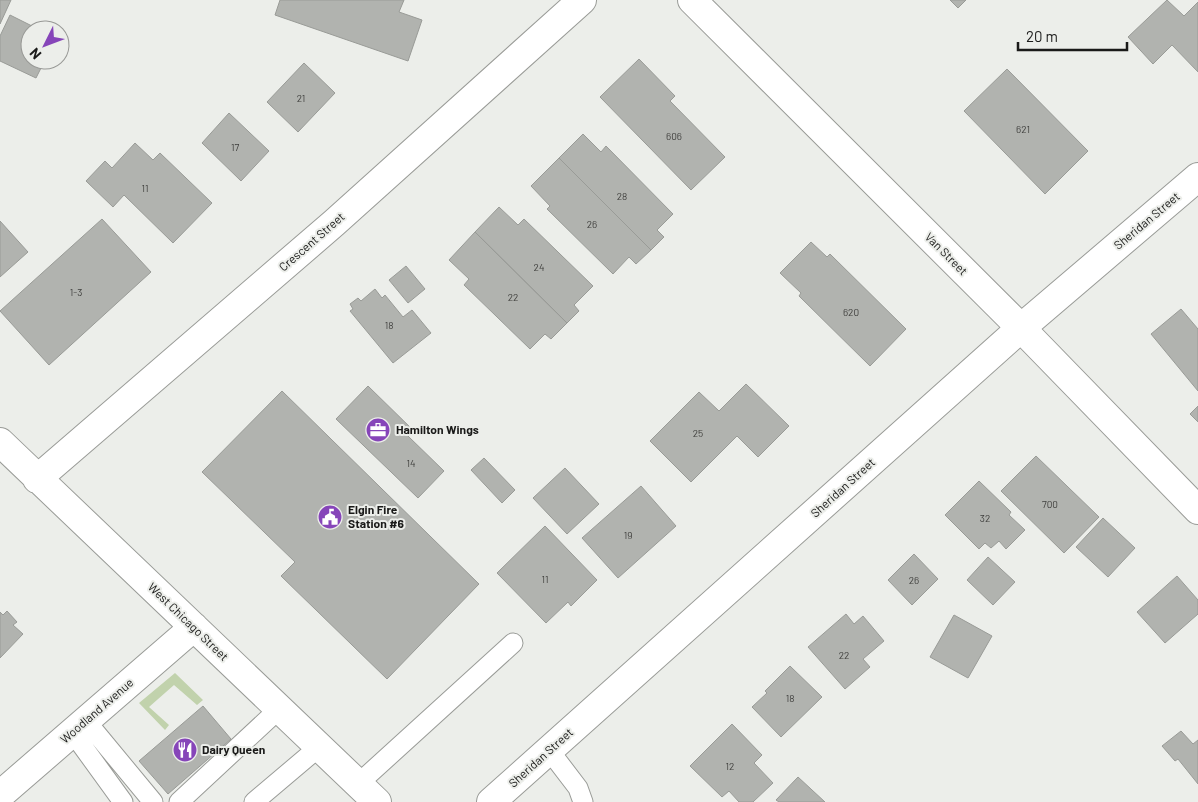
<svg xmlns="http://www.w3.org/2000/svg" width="1198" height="802" font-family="Barlow,sans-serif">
<rect width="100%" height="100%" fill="#eceeea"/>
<path fill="#c1d2ac" d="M175,673l28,27 -6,5 -23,-20 -25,22 20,18 -4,5 -26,-27z"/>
<path fill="#b1b3af" stroke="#999b97" d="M0,0h11l-11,24z
M280,0h124l-5,12 23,8 -14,41 -133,-46z
M950,0h16l-8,8z
M1167,0l17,16 14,-14v70l-26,-27 -19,19 -25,-27z
M10,15l30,15h-10v30h15l-9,18 -36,-17v-25z
M639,59l36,37 -5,5 55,56 -34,33 -91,-93z
M304,63l31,30 -37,39 -31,-30z
M1007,69l81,82 -43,43 -81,-83z
M229,113l40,38 -28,30 -39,-38z
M583,134l18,18 5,-6 67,68 -16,16 7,7 -13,13 -92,-92z
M135,143l18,17 7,-7 52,50 -39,40 -49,-48 -11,12 -27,-26 19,-20 7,7z
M559,158l92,92 -15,14 -7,-7 -16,17 -66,-65 3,-3 -19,-20z
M499,207l19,18 6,-6 69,67 -19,19 5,6 -12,12 -92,-91z
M102,219l49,53 -102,93 -49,-54z
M0,221l28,31 -28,25z
M475,232l92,91 -16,16 -6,-5 -15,15 -66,-64 5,-6 -20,-19z
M811,242l16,15 3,-3 76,75 -36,37 -71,-70 2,-3 -21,-20z
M406,266l19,23 -17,14 -19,-23z
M375,289l7,9 3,-3 18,22 9,-7 19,23 -38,30 -43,-52 3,-2 -3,-5 8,-6 3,3z
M1181,309l17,20v62l-47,-57z
M746,384l43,42 -31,31 -21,-21 -46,46 -41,-41 49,-49 20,19z
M368,386l46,45 -6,5 36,35 -26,27 -82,-79z
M282,391l197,193 -92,95 -106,-103 14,-14 -93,-90z
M1198,406v16l-8,-8z
M1036,456l63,61 -35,36 -63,-62z
M484,458l31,32 -13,13 -31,-33z
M565,468l34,36 -32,30 -34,-36z
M979,481l32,31 -2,3 16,15 -19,19 -7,-8 -8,7 -6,-5 -6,6 -34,-34z
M641,486l35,40 -58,52 -36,-40z
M1103,518l32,30 -27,29 -32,-30z
M545,526l52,54 -26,26 -3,-4 -22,21 -49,-50z
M914,554l24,25 -26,26 -24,-25z
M988,557l27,25 -22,23 -26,-25z
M1177,576l21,24v14l-33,29 -28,-31z
M7,611l10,11 -4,3 10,9 -23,24v-46l3,3z
M846,614l8,10 9,-8 21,25 -21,18 7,8 -25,22 -37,-42z
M954,615l38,21 -24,42 -38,-21z
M790,666l32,31 -41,40 -29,-30 15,-14 -2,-2z
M203,706l28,33 -63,55 -29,-33z
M732,724l30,31 -8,8 19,20 -20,19h-14l-10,-11 -7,6 -32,-31z
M1181,731l12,13 5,-4v44l-20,-25 -3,2 -13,-15z
M798,777l27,25h-46l-3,-2z"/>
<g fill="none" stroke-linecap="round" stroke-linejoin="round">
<defs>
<path id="lane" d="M86,721l67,81
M73,733l50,69
M549,750l29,38 5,14
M358,784l155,-141
M179,802l100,-93
M254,802l65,-55"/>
<path id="street" d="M692,0l329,328 177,182
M0,442l377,360
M37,479l297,-256 248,-223
M0,795l194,-168
M491,802l530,-474 177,-151"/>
</defs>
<use href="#lane" stroke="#999b97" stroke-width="21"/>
<use href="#street" stroke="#999b97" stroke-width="30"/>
<use href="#lane" stroke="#fff" stroke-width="19"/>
<use href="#street" stroke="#fff" stroke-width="28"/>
</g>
<defs>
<symbol id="office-disc" viewBox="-11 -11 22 22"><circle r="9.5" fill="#8645b9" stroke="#eceeea"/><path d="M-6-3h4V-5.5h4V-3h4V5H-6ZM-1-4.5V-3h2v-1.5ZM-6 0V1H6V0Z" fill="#fff"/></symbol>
<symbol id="civic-disc" viewBox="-11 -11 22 22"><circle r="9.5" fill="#8645b9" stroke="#eceeea"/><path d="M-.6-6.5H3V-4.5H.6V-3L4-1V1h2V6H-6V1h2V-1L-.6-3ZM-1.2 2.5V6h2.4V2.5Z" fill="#fff"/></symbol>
<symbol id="restaurant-disc" viewBox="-11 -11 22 22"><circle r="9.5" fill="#8645b9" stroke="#eceeea"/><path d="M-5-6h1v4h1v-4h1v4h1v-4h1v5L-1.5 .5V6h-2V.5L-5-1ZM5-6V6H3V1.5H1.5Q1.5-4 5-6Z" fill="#fff"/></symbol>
</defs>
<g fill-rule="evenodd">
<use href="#office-disc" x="364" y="416" width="28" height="28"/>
<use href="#civic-disc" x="316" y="503" width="28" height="28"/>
<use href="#restaurant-disc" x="171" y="736" width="28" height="28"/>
</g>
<g text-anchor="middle" stroke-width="4" stroke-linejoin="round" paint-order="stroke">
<g font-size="10" fill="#40403e">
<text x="301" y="102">21</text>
<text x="1023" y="133">621</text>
<text x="674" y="140">606</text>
<text x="235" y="151">17</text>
<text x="145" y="192">11</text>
<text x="622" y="200">28</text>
<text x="592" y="228">26</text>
<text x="539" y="271">24</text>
<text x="76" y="296">1-3</text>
<text x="513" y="301">22</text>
<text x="851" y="316">620</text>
<text x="389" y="329">18</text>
<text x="698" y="437">25</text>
<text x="411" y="467">14</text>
<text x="1050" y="508">700</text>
<text x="985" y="522">32</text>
<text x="628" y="539">19</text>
<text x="545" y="583">11</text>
<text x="914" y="584">26</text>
<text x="844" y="659">22</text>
<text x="790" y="702">18</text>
<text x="730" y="770">12</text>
</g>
<g font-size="12" fill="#1a1a19" stroke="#eceeea">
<text transform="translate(1147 221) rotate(-40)" y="4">Sheridan Street</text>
<text transform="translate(312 242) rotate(-41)" y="4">Crescent Street</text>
<text transform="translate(946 254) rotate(45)" y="4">Van Street</text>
<text transform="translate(843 488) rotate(-42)" y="4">Sheridan Street</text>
<text transform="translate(188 622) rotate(44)" y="4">West Chicago Street</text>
<text transform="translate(97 711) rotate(-41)" y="4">Woodland Avenue</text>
<text transform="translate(541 758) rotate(-42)" y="4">Sheridan Street</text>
</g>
<g font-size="12" font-weight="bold" fill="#1a1a19" stroke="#eceeea" text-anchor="start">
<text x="396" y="434">Hamilton Wings</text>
<text x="348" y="514">Elgin Fire<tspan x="348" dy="14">Station #6</tspan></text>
<text x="202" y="754">Dairy Queen</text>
</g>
</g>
<g transform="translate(45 45) rotate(228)"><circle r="24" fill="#eceeea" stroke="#989996"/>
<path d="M0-4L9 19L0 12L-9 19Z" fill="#8645b9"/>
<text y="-8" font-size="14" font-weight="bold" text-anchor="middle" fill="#1a1a19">N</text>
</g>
<path d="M1018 42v8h109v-8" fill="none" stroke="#1a1a19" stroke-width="2.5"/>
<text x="1026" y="42" font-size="15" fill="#1a1a19" stroke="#eceeea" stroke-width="4" paint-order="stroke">20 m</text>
</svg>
